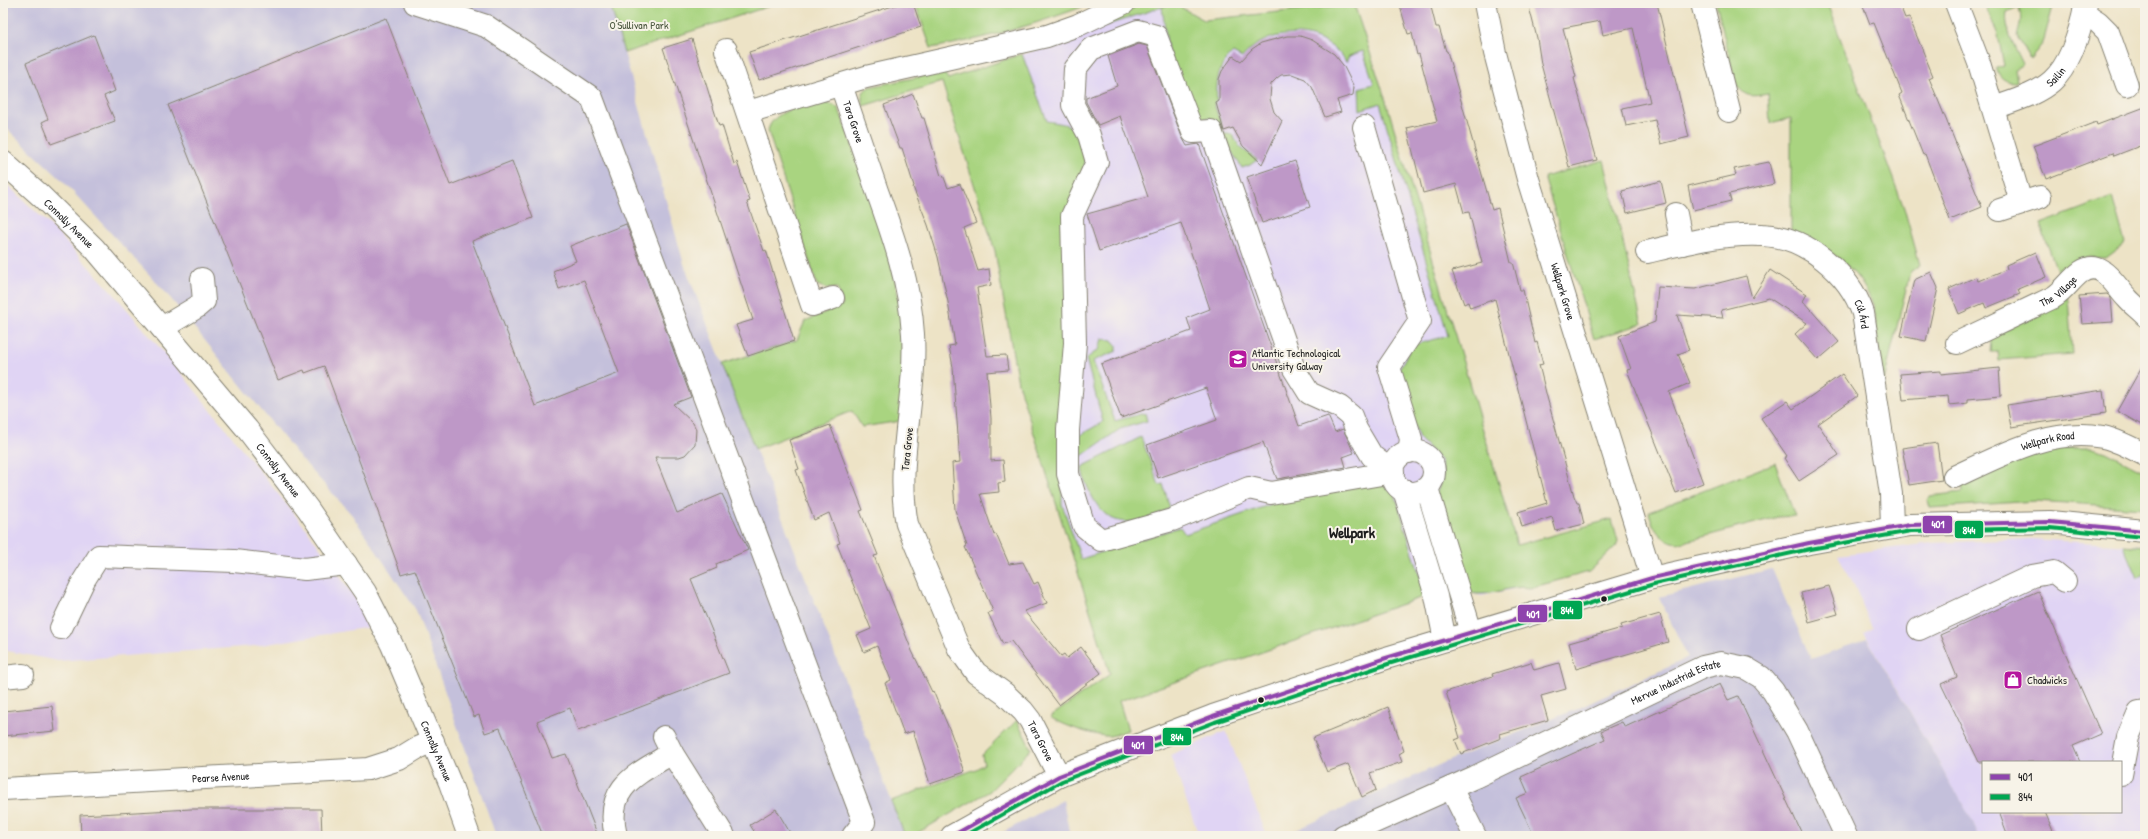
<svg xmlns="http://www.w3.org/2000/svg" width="2148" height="839" font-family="'Patrick Hand',sans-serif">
<rect width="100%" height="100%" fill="#f7f3e8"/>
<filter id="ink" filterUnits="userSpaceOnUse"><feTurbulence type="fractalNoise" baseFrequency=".025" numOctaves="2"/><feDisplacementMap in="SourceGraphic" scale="8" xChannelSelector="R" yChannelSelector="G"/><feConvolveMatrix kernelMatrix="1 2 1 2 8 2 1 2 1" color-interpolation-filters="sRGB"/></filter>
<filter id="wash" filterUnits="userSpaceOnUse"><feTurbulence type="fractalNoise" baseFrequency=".012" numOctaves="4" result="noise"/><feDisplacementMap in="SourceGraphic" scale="16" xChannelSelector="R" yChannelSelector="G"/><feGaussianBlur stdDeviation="0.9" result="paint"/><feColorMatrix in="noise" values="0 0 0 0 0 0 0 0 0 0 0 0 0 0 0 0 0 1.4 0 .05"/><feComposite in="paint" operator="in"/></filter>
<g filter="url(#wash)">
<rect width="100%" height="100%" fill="#ede3c6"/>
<path fill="#e0d4f4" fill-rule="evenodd" d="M1173,3l31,17 150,-16 32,97 144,487 -7,-1 -41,9 -34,-7 -329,112 -101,-318 -23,-132 -53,-169z
M3,181l48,45 63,68 67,79 126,157 51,72 12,25 -115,19 -197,15 -55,-11z
M2031,539l114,7v290h-167l-5,-14 -109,-189 8,-5 -17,-41 -17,-32 95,-12zM1983,762h138v50h-138z
M1226,731l41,105h-68l-29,-81z"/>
<path fill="#c4c0db" d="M3,3h607l74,261 221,572h-409l-80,-226 -64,-95 -55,-61 -129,-159 -106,-115 -59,-55z
M1772,569l39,90 56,-20 106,183 5,14h-695l160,-73 136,-55 109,-50 -29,-61z
M1063,800l7,36h-74z"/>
<path fill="#a9d480" stroke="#62784e" d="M610,3h169l-155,50z
M915,3h178c-56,21 -103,35 -162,45z
M1142,3h22l-1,4 10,-4 31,17 150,-16 32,97 131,444 95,-26 6,22 -2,5 -27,26 -59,16c-21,-4 -38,10 -60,5l-35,-97 8,-20 -2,-15 -22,-23 -24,-61 17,-32 36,-9 -68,-233 -20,7 -1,-22 15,-4 -11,-33 -14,5 -3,6c-22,-36 -80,-36 -104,-4l-9,-5c-15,12 -17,29 -16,47l-3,3 10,31h8l8,13 17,13 -7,5 -8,3 -32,-50 -11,1 -31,-68 -6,-44 -64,21z
M1716,3h111l77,205 16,57 -10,7 -27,113 -9,-78c-18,-44 -43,-56 -83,-75v-114l-21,5 -2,-29c-18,3 -25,4 -33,-14z
M1984,3h70l-11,40 -13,16 -13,-23c3,-10 6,-19 1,-29l-11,5c-3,17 9,37 16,52l-8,5 2,13c-12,0 -17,-3 -21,-14l8,-2 -6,-31z
M1022,54l25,67c23,4 26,3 40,22l-18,164 -7,175v22l19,55 99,-32 5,7 119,-41 67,-9 11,1 13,9 31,102 -307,105 9,29c-5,2 -12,5 -18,6 -14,1 -48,-11 -60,-19l60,-43 -92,-291 -23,-132 -53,-169 -79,24c-2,-9 -2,-14 6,-19l75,-15 4,7z
M817,101l17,4 5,4 47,129 18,86 -3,97 -39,6 -10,-16 -97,38 -33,-85 75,-24 8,-19 38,-16 -6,-17 -10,1 -10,-4 -49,-154c3,-19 32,-25 49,-30z
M1604,160l38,164 -48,15 -50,-162z
M2112,197l13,46 -20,15 -16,-1 -16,6 -14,13 -19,-52z
M2068,297l4,57 -73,6 -1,-8h-7l1,-12 3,-5z
M1102,339l10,1 5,6v5l-24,10 22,60 30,-8 2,8 -27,8 -40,28v-22l23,-13 -17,-63 13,-10z
M1141,437l18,48 4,-1 7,24c-30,16 -60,25 -78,-12 -5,-9 -9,-18 -10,-29z
M2054,448h39l13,4 39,20v36l-110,-7 -105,7 -2,-8 3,-4 31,-4 -1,-10 60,-23z
M1775,463l20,53 -17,1 -98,26c-19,-1 -27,-14 -31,-31z
M2123,545l22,2v27l-8,4z
M1017,720l14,29 -41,42 -78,45h-7l-14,-35 85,-32 8,-5 -2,-9z"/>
<g id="blocks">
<path fill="#be98c7" d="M902,3h11l8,24 -162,53 -10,-28z
M1410,3h20l6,24h3l7,24h1l45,159 6,-2 13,54h2l7,28h3l12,53 2,-1 6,22 -4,1 8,32 27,99 3,7h2l5,21 -28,7 -4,-14 -30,10 -4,-15 29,-9 -52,-204 -25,9 -2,-6 -4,2 -12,-33 30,-8 -13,-51 -5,1 -8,-29 -33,9 -16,-65 30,-7 -18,-67 -2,1 -5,-22 -4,1 -8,-28z
M1528,3h129l32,134 -28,7 -6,-24 -29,6 -4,-18 28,-6 -17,-74 -30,7 -3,-14 -37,7 13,49 -2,1 23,82 -28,7 -28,-103 -4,-26z
M1862,3h37l6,15 4,-1 24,59 -4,2 53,129 -32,13 -25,-66 -2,1 -24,-60 3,-2 -28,-70 -4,1z
M386,18l64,167 62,-24 21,57 -61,23 63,165 84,-33 -35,-93 -25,9 -6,-18 23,-10 -6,-15 56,-22 65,173 -18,7 20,19 3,6 -1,15 -10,11 -6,2h-24l22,56 45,-19 26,56 -32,14 1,4 -26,11 38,94 -151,58 -8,-23 -33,13 15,37 14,-4 32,82h-55l-43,-108 -15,5 -6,-18 -5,2 -59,-147 -14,4 -77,-208 -19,7 -1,-3 -26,10 -110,-275z
M94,35l21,56 -11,5 11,25 -64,23 -9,-22 6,-3 -22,-56z
M1287,36h13l12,4 22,14 9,11 11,22 -1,8 -16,5 4,12 -16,5 -13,-30 -7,-8 -13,-5 -11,1 -4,3 -6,6 -1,15 4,13 8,9 -20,43 -19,-18 -10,-18 -9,3 -8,-28 3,-2v-22l3,-8 11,-15 8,5 11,-12 9,-6z
M692,39l27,87 3,-1 12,39 3,-2 13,39 -3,1 17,49 2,-1 28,91 -46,15 -12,-31 17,-5 -90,-272z
M1139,44l8,2 35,91 5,9 12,-2 100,282 29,-10 7,16 8,-3 11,24 -11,4 3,10 -69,12 -14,-37 -105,36 -11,-33 70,-25 -11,-32 -85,30 -20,-54 90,-33 -4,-13 23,-9 -29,-86 -82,28 -12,-37 61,-17 -28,-81 -22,9 -12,-23v-4l31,-12 -9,-30z
M913,94l9,24h2l17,58 2,-1 5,13 12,-4 16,39 -12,5 14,43 11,-2 2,16 -14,3 10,68 19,-1 2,15 -21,2 4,46v43l12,-1 2,22 -7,1 1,9 -19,2 14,41 2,-1 13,30 14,-2 11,22 4,-2 9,21 -23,8 37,45 3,-2 3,4 14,-11 20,26 -42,32 -48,-64 -8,3 -15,-31 5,-2 -28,-64 2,-1 -12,-36 -3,-47 8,-1 -7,-95 -4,-21 6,-1 -7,-43 -10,-45 -10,-32 -15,-38 1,-1 -12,-38h-2l-16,-43z
M2145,107v37l-31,12 -1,-3 -67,26 -13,-33 63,-24 1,3z
M1295,161l15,46 -48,16 -15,-46z
M1769,162l5,22 -45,10 2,7 -38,9 -5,-24 48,-11 -2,-6z
M1661,181l5,22 -39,10 -5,-22z
M2036,252l10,25 -28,12 2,5 -34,14 -2,-5 -25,11 -10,-25 27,-12 2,4 29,-12 -1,-4z
M1770,270l37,24 -4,7 36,41 -21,18 -23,-26 12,-11 -38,-25 -48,12 2,8 -46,-3 12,35 -11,4 12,29 -21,9 34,91 -27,10 -49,-123 4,-1 -12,-33 36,-14 3,-35 37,2 51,-13 6,22z
M1931,272l7,16 -12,53 -25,-5 13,-56z
M2107,294l4,4 2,24 -31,2 -3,-28z
M2145,361v66l-28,-16z
M1999,368l2,28 -33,3v4l-19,2 -1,-9 -45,4 -3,-26 41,-3v3z
M1842,374l15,22 -39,28 21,31 -40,26 -15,-23 3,-2 -26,-38 26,-17 6,8z
M2103,390l3,23 -95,14 -4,-22z
M830,425l33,85 -3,1 18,44 -4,1 38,95 20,41 1,-1 18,42 14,39 -35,12 -17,-53 -9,3 -19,-51 6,-3 -14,-34 -13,6 -7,-17 14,-6 -34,-85 3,-1 -11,-30 -15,7 -18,-50 3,-1 -10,-29z
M1937,443l5,37 -33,5 -7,-37z
M1829,586l9,28 -29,8 -8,-29z
M2038,591l63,143 -28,12 7,16h-101l-38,-78 16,-7 -17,-42z
M1660,614l8,28 -92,27 -7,-26 53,-15 -1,-3z
M1531,662l3,8 25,-7 7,26 -25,7 7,24 -48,14 1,4 -40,16 -6,-14 5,-2 -14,-46 47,-16 -1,-2z
M1720,684l8,16 10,-4 65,140h-269l-18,-38 12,-5 -7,-16 84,-38 -4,-8 21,-9 3,5z
M52,706l3,25 -52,5v-25z
M1388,707l16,44 -5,3 3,8 -32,11 6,17 -14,7 -14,-33 -21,8 -14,-34z
M191,809h130l1,27h-38v-2h-57v2h-146l-1,-21z
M776,809l16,27h-35l-7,-11z
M1999,812h46l10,24h-47z"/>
</g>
</g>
<g filter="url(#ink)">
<use href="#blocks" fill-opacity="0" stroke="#848071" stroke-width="1"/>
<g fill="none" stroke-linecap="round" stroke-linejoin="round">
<defs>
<g id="minor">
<path d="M415,3l71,23 106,72 272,724 -11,14"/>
<path id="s1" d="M1485,3l10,50 33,126 124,399"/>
<path d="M1702,3l27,108"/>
<path d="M1956,3l23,60 42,139"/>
<path d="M2084,13l14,9 10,10 19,53"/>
<path d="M1138,31l18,5 37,96 18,-1 83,238 15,24 31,14 11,9 5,13 16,27 21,16 -122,21 -22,-5 -77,32 -71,20 -17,-14 -16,-52v-44l7,-87 -3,-127 25,-54 -8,-27 -16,-30 2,-36 16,-20z"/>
<path d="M726,50l86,255 21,-7"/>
<path id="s2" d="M841,85c12,35 24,71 36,106 17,47 33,93 36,143 4,63 -18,128 -6,190l52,125 17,24 29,21 18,17 7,9 29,56"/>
<path id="s3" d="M1994,108c19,-7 42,-13 58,-27 20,-18 29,-53 34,-78"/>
<path d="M748,112l118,-35 181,-41 31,-11 46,-22"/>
<path d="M1364,127l56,194 -31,46 22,72 -2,13"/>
<path id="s4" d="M3,162l38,34 53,52 153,181 61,80 57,83 27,53 58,138 19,53"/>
<path d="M2000,210l40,-13"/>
<path d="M1676,214l6,30"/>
<path id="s5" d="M1647,252c38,-9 76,-19 115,-17 44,1 87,38 101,78l28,181 1,34"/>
<path d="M162,328l35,-21 7,-6 -2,-22"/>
<path id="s6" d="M1957,343l97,-46c11,-7 17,-18 27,-25 21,-14 34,14 46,26 5,6 12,11 18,17"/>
<circle cx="1413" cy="472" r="21"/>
<path id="s7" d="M1954,477c46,-21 96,-50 149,-40 14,3 29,11 42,18"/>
<path d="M1427,488l44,144"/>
<path d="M1404,490l32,106 9,44"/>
<path d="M61,628l23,-48 15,-24 135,5 71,8 41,-5"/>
<path d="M1919,629l113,-53 22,-4 11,9"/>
<path d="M3,677l20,-2"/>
<path d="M664,737l8,16"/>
<path d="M2121,774l7,-37 11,-25 6,-1"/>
<path d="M1451,788l24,48"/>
<path id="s8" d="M3,789l365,-20 31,-10 18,-11 16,-7"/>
<path d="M616,836c-12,-49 20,-61 56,-83l52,83"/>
<path id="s9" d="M1343,836l132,-59 228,-110 18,-4 25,5 15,9 12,14 24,40 49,105"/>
</g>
<path id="major" d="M952,836l107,-60 154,-60 173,-58 266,-80 157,-35 101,-18 140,-3 95,9"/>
</defs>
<use href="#minor" stroke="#848071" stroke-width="24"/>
<use href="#major" stroke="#848071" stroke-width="24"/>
<use href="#minor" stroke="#fff" stroke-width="22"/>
<use href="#major" stroke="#fff" stroke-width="22"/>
<defs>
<path id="bus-1" d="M952,836l107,-60 154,-60 173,-58 266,-80 157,-35 101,-18 140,-3 95,9"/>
<path id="bus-2" d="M964,836l98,-55 153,-59 173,-58 266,-80 156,-35 101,-18 139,-3 94,9"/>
</defs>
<use href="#bus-1" stroke="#f7f3e8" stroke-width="7"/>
<use href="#bus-2" stroke="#f7f3e8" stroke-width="7"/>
<use href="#bus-1" stroke="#8e44ad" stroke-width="4"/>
<use href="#bus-2" stroke="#00a651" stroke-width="4"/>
</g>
</g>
<defs>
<symbol id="university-square" viewBox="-11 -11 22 22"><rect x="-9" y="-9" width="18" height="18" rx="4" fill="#b5179e" stroke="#f7f3e8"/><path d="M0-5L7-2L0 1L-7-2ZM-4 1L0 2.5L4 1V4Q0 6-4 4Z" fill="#fff"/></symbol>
<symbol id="shop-square" viewBox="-11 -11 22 22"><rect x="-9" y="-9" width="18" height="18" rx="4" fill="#b5179e" stroke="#f7f3e8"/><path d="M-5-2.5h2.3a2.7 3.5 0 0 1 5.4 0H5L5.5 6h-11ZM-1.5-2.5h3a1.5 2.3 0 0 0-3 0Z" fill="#fff"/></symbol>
</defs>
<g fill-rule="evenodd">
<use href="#university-square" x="1227" y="348" width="22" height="22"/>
<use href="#shop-square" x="2002" y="669" width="22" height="22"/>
</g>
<g fill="#1c1c1c" stroke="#f7f3e8" stroke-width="1.5">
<circle cx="1604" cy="599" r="3.5"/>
<circle cx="1261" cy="700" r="3.5"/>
</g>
<g text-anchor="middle" stroke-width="4" stroke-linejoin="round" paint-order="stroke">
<g font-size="11" fill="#46533a" stroke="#f7f3e8">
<text x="639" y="29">O'Sullivan Park</text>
</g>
<g font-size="11" fill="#1c1c1c" stroke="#f7f3e8">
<text dy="4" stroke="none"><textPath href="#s3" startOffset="70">Sailin</textPath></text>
<text dy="4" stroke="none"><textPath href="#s2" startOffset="39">Tara Grove</textPath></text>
<text dy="4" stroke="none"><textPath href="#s4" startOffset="90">Connolly Avenue</textPath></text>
<text dy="4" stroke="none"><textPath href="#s6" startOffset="114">The Village</textPath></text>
<text dy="4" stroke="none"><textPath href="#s1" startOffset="299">Wellpark Grove</textPath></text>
<text dy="4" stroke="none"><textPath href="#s5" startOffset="252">Cúl Árd</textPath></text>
<text dy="4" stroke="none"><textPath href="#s7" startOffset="101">Wellpark Road</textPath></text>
<text transform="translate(907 449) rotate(-84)" y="4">Tara Grove</text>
<text dy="4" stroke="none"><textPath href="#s4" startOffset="414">Connolly Avenue</textPath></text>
<text dy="4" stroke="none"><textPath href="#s9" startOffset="367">Mervue Industrial Estate</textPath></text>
<text dy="4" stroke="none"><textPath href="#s2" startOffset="711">Tara Grove</textPath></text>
<text dy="4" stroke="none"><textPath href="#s4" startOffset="738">Connolly Avenue</textPath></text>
<text dy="4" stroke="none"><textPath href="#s8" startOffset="218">Pearse Avenue</textPath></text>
</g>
<g font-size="11" fill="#1c1c1c" stroke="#f7f3e8" text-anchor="start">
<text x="1252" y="357">Atlantic Technological<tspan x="1252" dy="13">University Galway</tspan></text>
<text x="2027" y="684">Chadwicks</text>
</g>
<g font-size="15" font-weight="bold" fill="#1c1c1c" stroke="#f7f3e8">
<text x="1352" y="538">Wellpark</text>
</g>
</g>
<g stroke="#f7f3e8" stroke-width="1.5">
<rect x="1922" y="515" width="31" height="19" rx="4" fill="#8e44ad"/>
<rect x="1954" y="520" width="30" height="19" rx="4" fill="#00a651"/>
<rect x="1552" y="600" width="31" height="20" rx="4" fill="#00a651"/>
<rect x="1517" y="604" width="31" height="19" rx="4" fill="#8e44ad"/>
<rect x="1162" y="727" width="30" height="19" rx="4" fill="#00a651"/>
<rect x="1123" y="735" width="31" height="20" rx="4" fill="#8e44ad"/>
</g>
<g font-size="11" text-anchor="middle" font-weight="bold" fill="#fff">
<text x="1938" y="528">401</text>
<text x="1969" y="534">844</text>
<text x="1567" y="614">844</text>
<text x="1533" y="618">401</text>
<text x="1177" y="741">844</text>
<text x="1138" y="749">401</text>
</g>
<rect width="2148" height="839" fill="none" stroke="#f7f3e8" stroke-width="16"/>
<rect x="1982" y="761" width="140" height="52" fill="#f7f3e8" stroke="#9f9d96"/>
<rect x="1990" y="774" width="20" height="6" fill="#8e44ad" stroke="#9f9d96"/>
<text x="2018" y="781" font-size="12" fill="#1c1c1c">401</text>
<rect x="1990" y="794" width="20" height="6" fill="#00a651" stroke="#9f9d96"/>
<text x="2018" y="801" font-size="12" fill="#1c1c1c">844</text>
</svg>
